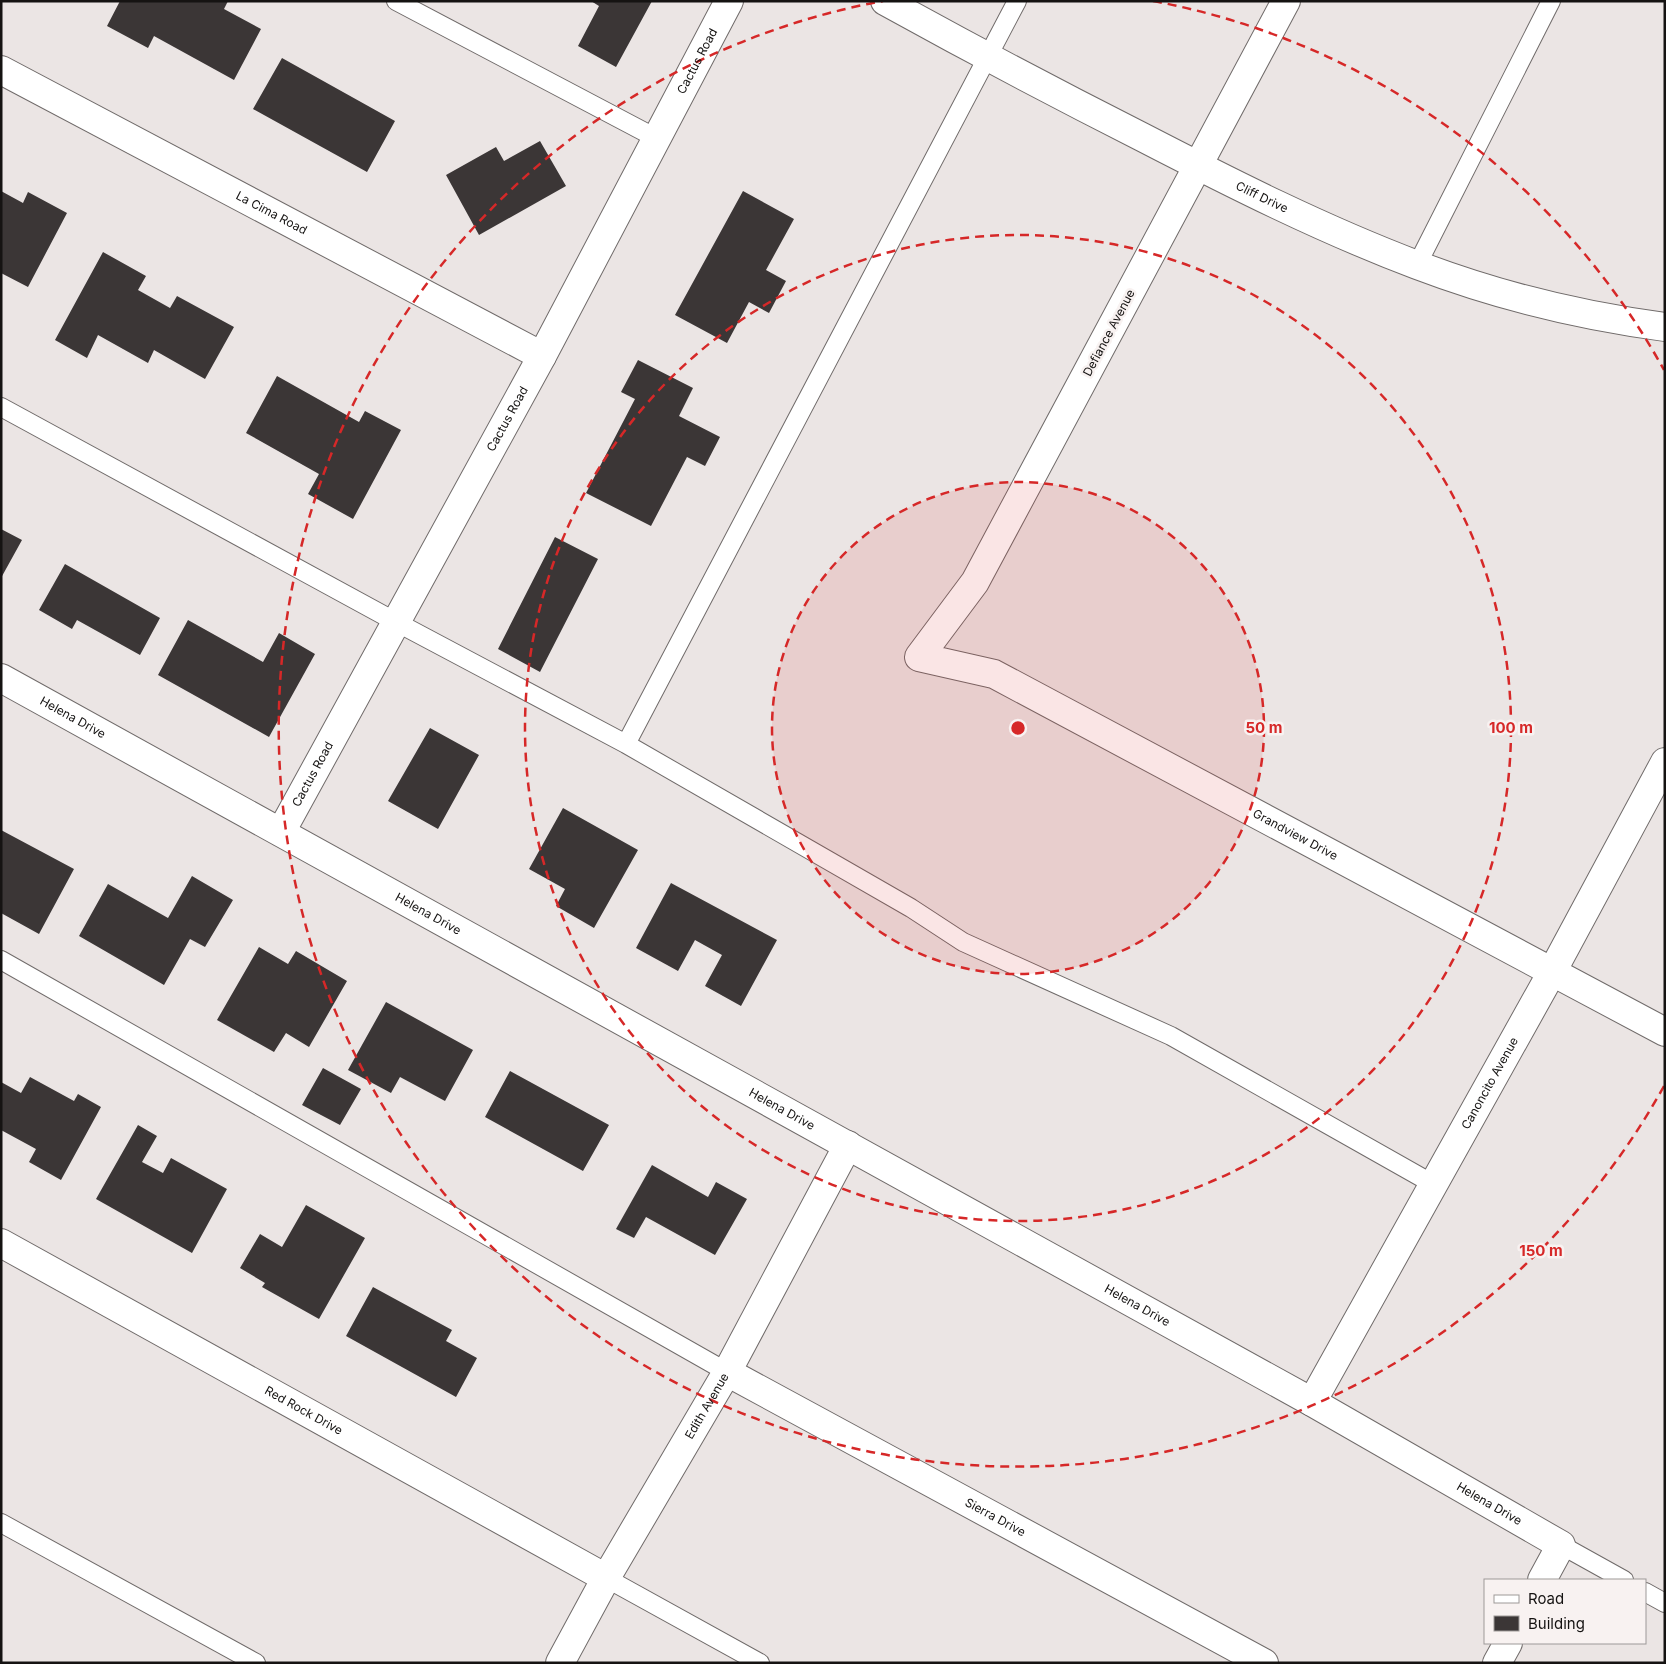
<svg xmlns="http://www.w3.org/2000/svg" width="1666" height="1664" font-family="Inter,sans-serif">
<rect width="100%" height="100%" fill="#ebe5e4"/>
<path fill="#3b3636" d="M120,1h108l-4,8 37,20 -27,51 -80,-44 -6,12 -41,-22z
M591,1h61l-36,66 -38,-21 21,-40z
M282,58l113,63 -28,51 -114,-63z
M540,141l26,45 -87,49 -33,-60 50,-28 8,14z
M1,191l22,12 5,-11 39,21 -39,74 -27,-14z
M743,191l51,28 -28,51 20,11 -17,32 -20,-11 -22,41 -52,-28z
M103,252l43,24 -8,14 32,18 7,-12 57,31 -29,52 -51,-29 -6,13 -50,-28 -11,23 -32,-18z
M638,360l55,28 -14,28 41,21 -15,29 -18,-9 -36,69 -65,-33 49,-94 -14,-7z
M277,376l82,46 6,-11 36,19 -48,89 -45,-25 11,-20 -73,-41z
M1,529l21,11 -21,38z
M555,537l43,22 -58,113 -42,-23z
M65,564l95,54 -20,37 -63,-35 -5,9 -33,-19z
M188,620l75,42 16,-29 36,21 -46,83 -111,-62z
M430,728l49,27 -41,74 -50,-28z
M563,808l75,42 -44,78 -38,-22 9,-17 -36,-20z
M1,830l73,39 -35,65 -38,-21z
M192,876l41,24 -28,47 -15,-8 -26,46 -85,-49 29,-52 60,34z
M671,883l106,57 -36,66 -36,-20 17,-31 -27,-15 -17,31 -42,-23z
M259,947l29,17 8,-13 51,30 -38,66 -23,-14 -12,19 -57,-32z
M386,1002l87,48 -28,51 -45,-24 -9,16 -43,-23z
M323,1068l38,21 -21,36 -38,-20z
M510,1071l99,54 -26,46 -98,-54z
M30,1077l44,24 4,-7 23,13 -40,73 -32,-18 7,-13 -35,-19v-48l20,11z
M138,1125l19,11 -15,26 21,11 8,-15 56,31 -35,64 -96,-54z
M652,1165l56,32 8,-15 31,17 -32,56 -69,-38 -12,21 -18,-9z
M306,1205l59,33 -46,81 -57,-32 3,-4 -25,-15 20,-34 22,13z
M373,1287l79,43 -6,11 31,17 -21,39 -110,-61z"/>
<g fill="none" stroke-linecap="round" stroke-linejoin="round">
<defs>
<path id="lane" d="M396,1l260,137
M1417,265l134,-264
M1,407l395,215 230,122 285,164 52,34 208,94 262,148
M626,744l391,-743
M1,960l726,412
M1,1523l255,140
M1561,1545l63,35
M606,1578l154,85
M1645,1592l20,11"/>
<g id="street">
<path id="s1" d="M885,1c85,47 170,92 257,136 89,46 180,92 275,128 79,30 164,51 248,62"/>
<path id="s2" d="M1286,1l-311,581 -56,75 75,17 671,358"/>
<path id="s3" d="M1,70l541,286"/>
<path id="s4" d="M281,832l261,-476 187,-355"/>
<path id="s5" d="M1,1243l605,335"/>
<path id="s6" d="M727,1372l537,291"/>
<path id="s7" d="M1312,1402l240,-430 113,-210"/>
<path id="s8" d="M560,1663l46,-85 121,-206 121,-227"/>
</g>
<g id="secondary">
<path id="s9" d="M1,678l1311,724 249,143 -19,35"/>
<path d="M1497,1663l11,-20"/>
</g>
</defs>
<use href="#lane" stroke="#706b6a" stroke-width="20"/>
<use href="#street" stroke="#706b6a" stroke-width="30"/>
<use href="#secondary" stroke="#706b6a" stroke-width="30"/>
<use href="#lane" stroke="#fff" stroke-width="18"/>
<use href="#street" stroke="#fff" stroke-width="28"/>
<use href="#secondary" stroke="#fff" stroke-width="28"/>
</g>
<circle cx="1018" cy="728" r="246" fill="#d62828" fill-opacity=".12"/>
<g fill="none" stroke="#d62828" stroke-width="2.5" stroke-dasharray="9 6">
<circle cx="1018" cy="728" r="246"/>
<circle cx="1018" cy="728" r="493"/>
<path d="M1664 1086A739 739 0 1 1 883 1M1153 1A739 739 0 0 1 1664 370"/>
</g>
<g text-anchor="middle" stroke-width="5" stroke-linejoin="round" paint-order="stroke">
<g font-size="12" fill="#151312" stroke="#f8f2f1">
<text dy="4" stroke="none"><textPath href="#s4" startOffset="876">Cactus Road</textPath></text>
<text dy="4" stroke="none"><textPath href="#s1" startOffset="425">Cliff Drive</textPath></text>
<text dy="4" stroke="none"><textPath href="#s3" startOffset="306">La Cima Road</textPath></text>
<text transform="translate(1109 333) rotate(-62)" y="4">Defiance Avenue</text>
<text dy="4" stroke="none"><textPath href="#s4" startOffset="471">Cactus Road</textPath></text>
<text dy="4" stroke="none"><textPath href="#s9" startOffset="82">Helena Drive</textPath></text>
<text dy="4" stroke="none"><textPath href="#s4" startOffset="66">Cactus Road</textPath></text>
<text dy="4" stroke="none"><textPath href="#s2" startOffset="1171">Grandview Drive</textPath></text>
<text dy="4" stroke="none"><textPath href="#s9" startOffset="488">Helena Drive</textPath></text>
<text dy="4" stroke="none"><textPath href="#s7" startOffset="365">Canoncito Avenue</textPath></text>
<text dy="4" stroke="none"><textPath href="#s9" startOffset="892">Helena Drive</textPath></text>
<text dy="4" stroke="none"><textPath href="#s9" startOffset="1298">Helena Drive</textPath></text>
<text dy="4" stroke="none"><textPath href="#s8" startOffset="296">Edith Avenue</textPath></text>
<text dy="4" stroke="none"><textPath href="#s5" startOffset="346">Red Rock Drive</textPath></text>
<text dy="4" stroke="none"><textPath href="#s9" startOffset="1702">Helena Drive</textPath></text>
<text dy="4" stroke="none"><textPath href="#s6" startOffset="305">Sierra Drive</textPath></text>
</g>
</g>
<circle cx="1018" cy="728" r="8" fill="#d62828" stroke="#f8f2f1" stroke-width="2.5"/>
<g font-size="15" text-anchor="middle" font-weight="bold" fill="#d62828" stroke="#f8f2f1" stroke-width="5" stroke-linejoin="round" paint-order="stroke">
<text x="1264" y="733">50 m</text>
<text x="1511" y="733">100 m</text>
<text x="1541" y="1256">150 m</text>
</g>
<rect width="1666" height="1664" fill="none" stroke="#151312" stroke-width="5"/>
<rect x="1484" y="1579" width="162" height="65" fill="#f8f2f1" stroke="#9d9998"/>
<rect x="1494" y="1595" width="25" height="8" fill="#ffffff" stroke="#9d9998"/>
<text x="1528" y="1604" font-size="15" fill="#151312">Road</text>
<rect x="1494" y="1616" width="25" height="15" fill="#3b3636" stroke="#9d9998"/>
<text x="1528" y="1629" font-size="15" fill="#151312">Building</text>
</svg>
